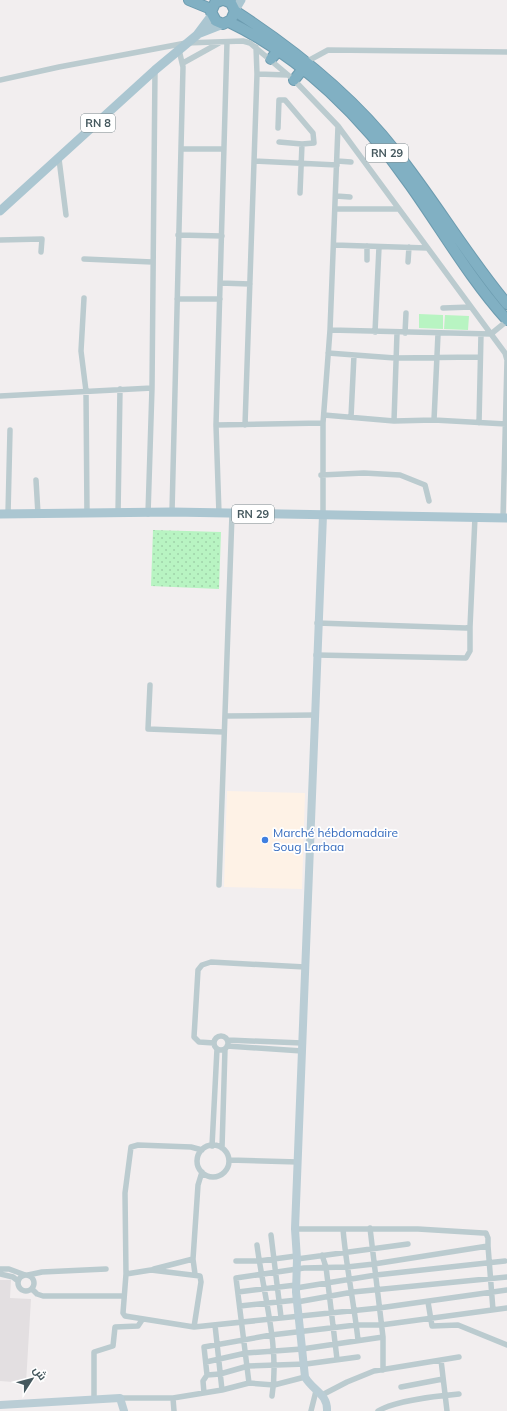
<svg xmlns="http://www.w3.org/2000/svg" width="507" height="1411" font-family="Mulish,Cairo,sans-serif">
<defs>
<pattern id="grass-dots" width="8" height="8" patternUnits="userSpaceOnUse"><rect width="8" height="8" fill="#b8f4c2"/><path d="M2 2h.1M6 6h.1" fill="none" stroke="#a0d3a9" stroke-width="1.8" stroke-linecap="round"/></pattern>
</defs>
<rect width="100%" height="100%" fill="#f2eeef"/>
<path fill="#fef2e6" d="M227,791l78,2 -3,96 -78,-2z"/>
<path fill="#e3dfe1" d="M0,1280h11l-1,18 21,1 -5,84 -26,-2z"/>
<path fill="url(#grass-dots)" d="M153,530l68,2 -2,57 -68,-3z"/>
<path fill="#b8f4c2" d="M419,314l24,1v14l-24,-1z
M445,315l24,1 -1,14 -24,-1z"/>
<g fill="none" stroke-linecap="round" stroke-linejoin="round">
<defs>
<path id="highway" d="M189,0l22,9
M222,0l-7,3 -4,9 5,9 7,3 8,-4 4,-9 -4,-8 -7,-3
M235,11c60,39 117,84 161,141 39,49 71,104 111,152
M229,22c73,35 135,97 181,163 32,45 60,94 97,135
M271,59l7,-8
M294,80l8,-10"/>
</defs>
<use href="#highway" stroke="#6c9baf" stroke-width="12"/>
<path stroke="#bbcbcf" stroke-width="5.5" d="M306,62l22,-12 179,2
M183,63l36,-20
M257,74l31,1
M0,80l59,-13 127,-24 57,-2 7,2 44,37 44,46 167,227 2,7 -4,158
M278,128l1,-28h6l28,33 1,10 -12,1 -2,49
M279,142l23,2
M181,149h43
M59,159l7,56
M254,161l83,4
M337,161l14,1
M336,196l14,1
M335,209h64
M178,235l44,1
M0,240l42,-1 -1,13
M334,245l93,3
M84,259l68,3
M367,260v-14
M408,262l1,-15
M220,283l30,1
M84,298l-3,53 5,40 1,123
M177,299h43
M443,308l28,-1
M330,330l161,4 16,-13
M375,332l4,-85
M405,333l1,-20
M328,353l67,5 85,-1
M0,396l152,-8
M324,415l70,6 40,-1 72,4
M351,417l3,-62
M434,420l4,-86
M394,421l3,-88
M479,423l2,-89
M216,425l107,-2
M245,425l12,-351 -1,-27
M321,475l43,-2 36,2 25,10 4,16
M36,480l2,34
M172,512l11,-445 -4,-17
M8,514l2,-84
M118,514l2,-125
M148,514l4,-126 3,-318
M219,514l-3,-89 11,-383
M323,515v-92l7,-93 8,-204
M317,623l149,5 4,-1 5,-110
M316,655l150,3 4,-7v-24
M150,685l-2,44 75,3
M225,716l90,-1
M219,885l13,-371
M214 1043a7 7 0 1 1 14 0a7 7 0 1 1-14 0Z
M228,1040l74,3
M214,1043l-15,-1 -5,-5 4,-67 4,-5 9,-3 94,5
M227,1046l75,5
M197 1161a16 16 0 1 1 32 0a16 16 0 1 1-32 0Z
M212,1146l5,-97
M222,1148l3,-99
M229,1160l69,2
M370,1228l13,109v33
M295,1229h123l65,4h3l2,5v8
M343,1229c3,37 11,74 15,111
M271,1235l10,82
M257,1245c6,48 23,102 15,151
M322,1255l4,12 11,92
M297,1259l111,-15
M236,1261h23l37,-5
M0,1269h9l16,6
M154,1269l39,-10
M0,1274l13,3 5,4
M126,1274l-1,-81 6,-46 7,-2 53,2 11,3
M195,1274l-2,-15 5,-74 4,-13
M18 1283a8 8 0 1 1 16 0a8 8 0 1 1-16 0Z
M28,1275l14,-3 64,-3
M296,1288l80,-13 129,-14
M32,1289l5,5 6,2h81
M238,1292l58,-7
M297,1302l56,-10 154,-15
M428,1302l4,24 26,-1 49,20
M240,1306l57,-6
M215,1325l7,65
M194,1327l7,-45 -1,-6 -49,-6 -25,4 -3,39 2,3 69,11 185,-19 128,-18
M441,1360l6,51
M206,1362l40,-9 56,-4 81,-12
M207,1375l13,-1 28,-8 58,-2 52,-7
M249,1383l-13,-105 68,-10 43,-1 27,-3 114,-18 5,64
M401,1387l42,-8
M204,1393l-1,-12 4,-6 -3,-28 67,-12 85,-10h25l126,-17
M322,1395l25,-13 27,-11 85,-14
M94,1398v-46l19,-6 2,-19 23,-1 4,-6
M120,1398h53l49,-8 27,-7 25,2 31,-8
M173,1398l1,13
M311,1411l5,-20
M378,1411c18,-11 60,-15 81,-17"/>
<path stroke="#bacdd5" stroke-width="8" d="M323,515l-28,714 2,30 -1,33 9,85c8,14 23,17 22,34
M0,1405l120,-7 4,13"/>
<path stroke="#abc6d1" stroke-width="9" d="M235,10l6,-10
M200,33l23,-9
M0,211l155,-141 42,-35 15,-20
M0,514l172,-2 335,6"/>
<use href="#highway" stroke="#81b0c3" stroke-width="10"/>
</g>
<circle fill="#3f7fe0" stroke="#fff" stroke-width="1.5" cx="265" cy="840" r="4"/>
<g text-anchor="middle" stroke-width="3.5" stroke-linejoin="round" paint-order="stroke">
<g fill="#fff" stroke="#7d8a8e" stroke-width="1">
<rect x="81" y="114" width="34" height="18" rx="3"/>
<rect x="366" y="144" width="42" height="18" rx="3"/>
<rect x="232" y="505" width="42" height="18" rx="3"/>
</g>
<g font-size="11" font-weight="bold" fill="#45585e">
<text x="98" y="127">RN 8</text>
<text x="387" y="157">RN 29</text>
<text x="253" y="518">RN 29</text>
</g>
<g font-size="12" fill="#366cbe" stroke="#fff" text-anchor="start">
<text x="273" y="837">Marché hébdomadaire<tspan x="273" dy="14">Soug Larbaa</tspan></text>
</g>
</g>
<g transform="translate(32 1379) rotate(54)" stroke="#ffffff" stroke-width="3" paint-order="stroke">
<path d="M0-3L7 15L0 10L-7 15Z" fill="#45585e"/>
<text y="-6" font-size="11" font-weight="bold" text-anchor="middle" fill="#45585e">ش</text>
</g>
</svg>
